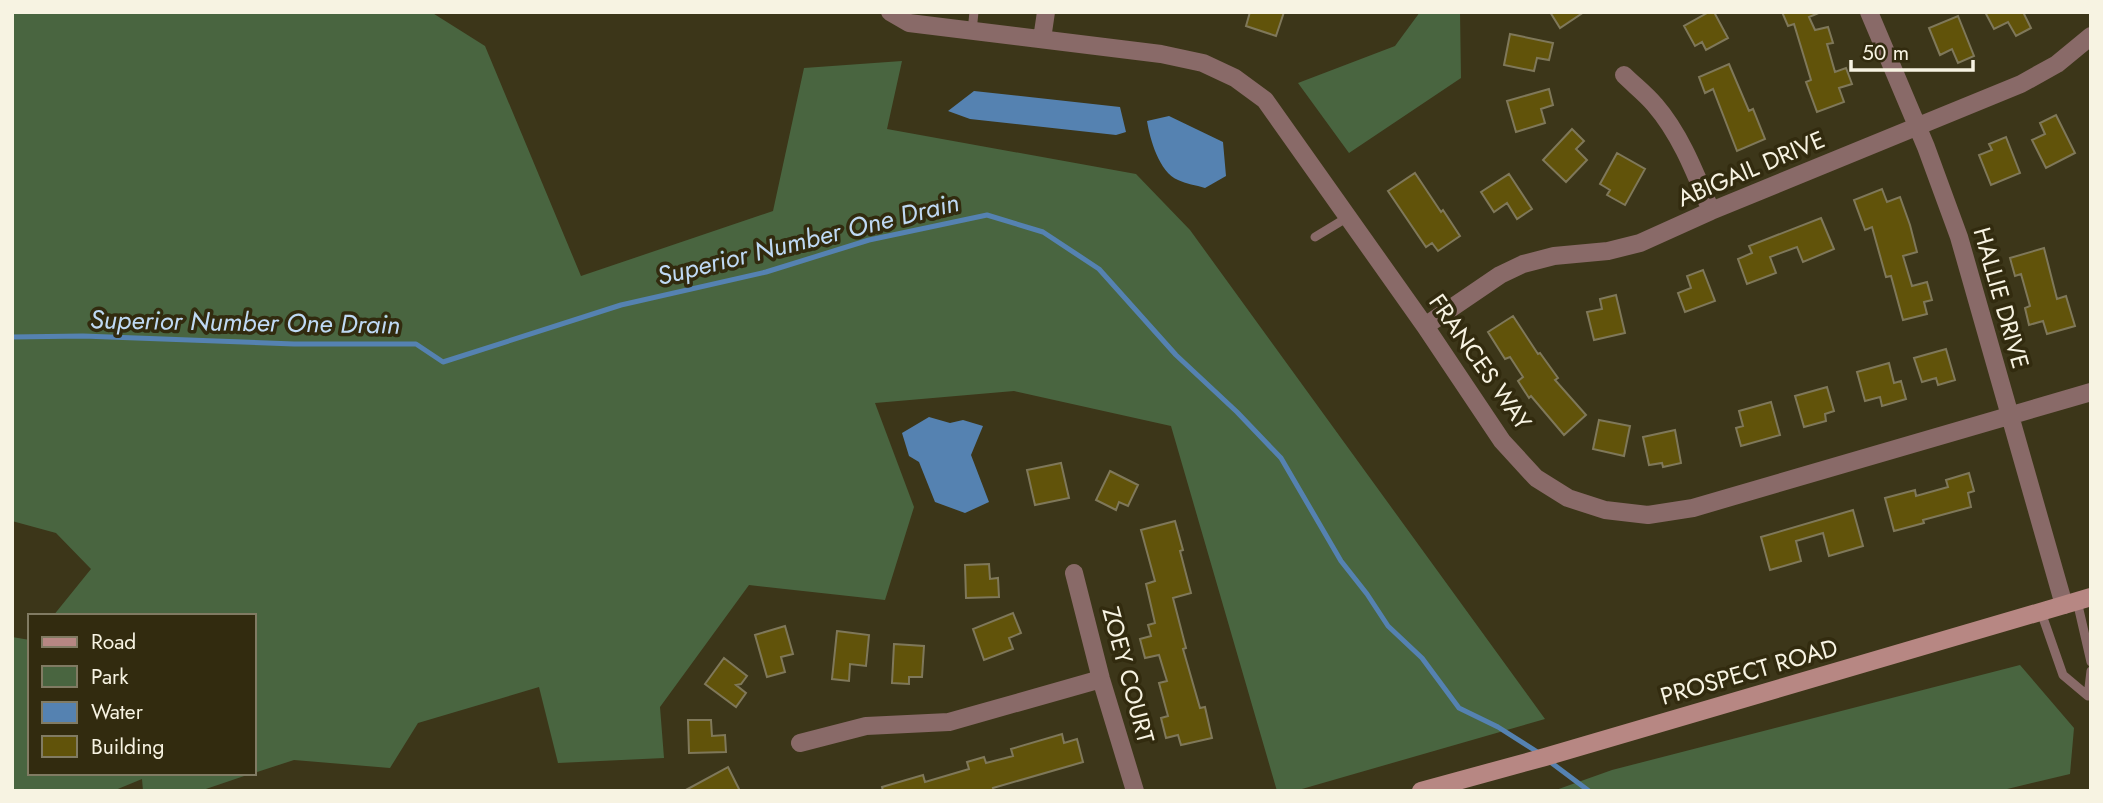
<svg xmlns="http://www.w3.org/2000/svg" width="2103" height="803" font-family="Jost,sans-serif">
<rect width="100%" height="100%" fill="#3c3619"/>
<path fill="#496540" d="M12,12h419l54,34 96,230 192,-65 31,-143 98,-7 -15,68 249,45 54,56 355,489 -250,72h-18l-106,-365 -157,-35 -139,12 39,104 -29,93 -136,-15 -89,122 4,51 -106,5 -19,-76 -121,36 -28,45 -96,-8 -40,13v-157h-201l38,-47 -35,-36 -44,-12z
M1420,12h40l1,66 -112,75 -51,-70 97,-37z
M12,637l18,3v133h223l-53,18h-57l-1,-12 -29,12h-101z
M2020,665l54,63 -4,46 -71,17h-446l59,-21z"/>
<path fill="#5582b1" d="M974,91l146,16 6,25 -10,3 -146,-16 -22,-8z
M1169,116l54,26 3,34 -21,12c-9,-3 -19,-4 -27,-8 -19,-8 -28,-41 -31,-59z
M929,417l21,6 13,-3 20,6 -12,29 18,47 -24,11 -30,-11 -16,-40 -10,-6 -7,-23z"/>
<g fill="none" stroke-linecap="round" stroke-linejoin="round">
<path stroke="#5582b1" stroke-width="5" d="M12,337l71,-1 211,8h122l27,18 178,-57 145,-33 103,-32 118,-25 56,17 56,37 77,86 61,57 44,46 60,103 26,33 21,32 34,32 37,50 39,19 41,26
M1549,761l40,30"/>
</g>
<path fill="#61530a" stroke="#7f785a" stroke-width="2" d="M1250,12h34l-8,24 -30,-10z
M1550,12h34l-24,16z
M1709,12h5l14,26 -22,12 -4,-8 -7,4 -11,-20z
M1782,12h39l-12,5 6,13 13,-3 5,16 -6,1 8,28 11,-4 6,16 -13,4 5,14 -27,10 -11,-30 5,-2 -17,-56 -6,2z
M1985,12h41l-2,2 7,14 -15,8 -8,-14 -14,7z
M1958,16l16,40 -16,7 -6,-14 -12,6 -11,-27z
M1510,34l43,9 -4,17 -12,-2 -3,13 -30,-6z
M1729,64l20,47 4,-2 12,30 -28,12 -24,-62 -8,4 -6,-16z
M1549,89l4,16 -12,4 4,14 -29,9 -9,-31z
M2056,115l19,38 -29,15 -14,-28 13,-6 -5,-11z
M1572,129l12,12 -8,8 11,11 -21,22 -23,-22z
M2006,137l14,36 -29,12 -12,-30 13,-5 -3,-6z
M1617,153l28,16 -20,36 -18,-10 3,-5 -10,-6z
M1415,173l26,39 2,-2 17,26 -22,15 -6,-8 -6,4 -38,-56z
M1509,174l23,35 -15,10 -10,-16 -13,9 -13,-20z
M1882,189l5,13 13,-5 10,28 7,27 -14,4 9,30 15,-4 5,18 -8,2 3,12 -24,6 -12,-44 -5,1 -14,-50 -7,3 -11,-30z
M1821,218l13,31 -31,13 -6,-15 -27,10 6,16 -29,11 -9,-25 14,-6 -3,-7z
M2044,248l13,51 9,-3 9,30 -28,8 -4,-13 -14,4 -4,-17 5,-2 -9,-32 -6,2 -5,-18z
M1703,270l12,31 -30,11 -7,-19 13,-5 -4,-12z
M1616,295l9,38 -31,7 -7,-28 15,-3 -2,-10z
M1513,316l25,38 2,-1 18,25 -3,2 31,35 -22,20 -33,-39 -2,2 -11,-17 5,-4 -13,-20 -5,2 -17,-27z
M1946,349l9,31 -17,5 -2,-7 -14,4 -8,-24z
M1889,363l5,20 7,-2 5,18 -24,7 -2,-9 -15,4 -8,-29z
M1827,387l7,24 -9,3 1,7 -22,6 -9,-31z
M1771,402l9,33 -39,11 -5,-18 7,-2 -4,-15z
M1599,420l31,6 -6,30 -31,-7z
M1675,430l6,33 -18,4 -1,-4 -13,2 -6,-28z
M1061,463l8,35 -34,7 -8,-35z
M1110,471l28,14 -10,21 -9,-4 -3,8 -20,-10z
M1969,473l5,18 -6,2 3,14 -48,13 1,3 -30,8 -9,-33 30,-8 1,6 32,-9 -2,-7z
M1853,510l10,36 -34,10 -6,-23 -27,8 5,20 -31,9 -9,-33z
M1175,521l8,29 -3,1 11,42 -18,5 13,50 -3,1 17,59 5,-1 7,31 -31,7 -3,-10 -12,3 -5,-20 7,-2 -9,-33 8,-2 -8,-26 -14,3 -5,-19 11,-3 -3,-11 7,-2 -9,-39 9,-3 -14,-51z
M989,564l1,15 8,-1 1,19 -33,1 -1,-33z
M1013,613l8,20 -12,5 4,11 -29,11 -11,-31z
M785,626l8,28 -12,3 4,15 -18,5 -12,-42z
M837,631l32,4 -3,31 -16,-2 -1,17 -17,-2z
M894,644l30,2 -2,31h-13v7l-17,-1z
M724,658l23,18 -6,8 -5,1 10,8 -10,14 -31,-23z
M688,720h23l1,16 13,-1 1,17 -37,1z
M1062,734l2,9 13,-4 6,23 -90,26 1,3h-111l-1,-4 41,-12 2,7 44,-13 -2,-7 17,-5 2,6 27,-7 -2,-7z
M728,767l12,24h-56z"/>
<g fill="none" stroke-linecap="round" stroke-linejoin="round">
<path stroke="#896a68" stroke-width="9" d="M972,31l2,-19
M1315,237l33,-20
M2077,601l14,61
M2041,612l22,63 25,21 3,-25"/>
<path stroke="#896a68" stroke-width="18" d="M890,12l19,11 252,31 42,9 32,15 30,22 160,226 77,115 34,37 32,20 37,12 43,5 45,-7 398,-116
M1869,12l57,135 33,90 105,368
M1042,39l4,-27
M1624,75c10,10 22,19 31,30 26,30 41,70 56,106
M1425,326l75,-51 23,-11 31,-8 54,-5 32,-8 71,-32 310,-127 36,-20 34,-28
M1074,573l27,106 34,112
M800,743l66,-17 83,-4 152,-43"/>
<path stroke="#b78783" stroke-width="18" d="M1421,791l124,-34 546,-160"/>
</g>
<g text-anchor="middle" stroke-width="7" stroke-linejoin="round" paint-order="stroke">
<g font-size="24" fill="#f7f3e2" stroke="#322b0f">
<text transform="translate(1751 169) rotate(-23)" y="8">ABIGAIL DRIVE</text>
<text transform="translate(2001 298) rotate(74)" y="8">HALLIE DRIVE</text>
<text transform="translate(1480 362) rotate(55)" y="8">FRANCES WAY</text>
<text transform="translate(1749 672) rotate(-16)" y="8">PROSPECT ROAD</text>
<text transform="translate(1128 675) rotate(75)" y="8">ZOEY COURT</text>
</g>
<g font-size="26" font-style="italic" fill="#bfd9f4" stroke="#322b0f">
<text transform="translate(808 239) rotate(-14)" y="9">Superior Number One Drain</text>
<text transform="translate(245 322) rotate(1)" y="9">Superior Number One Drain</text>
</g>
</g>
<rect width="2103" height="803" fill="none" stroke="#f7f3e2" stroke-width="28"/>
<rect x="28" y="614" width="228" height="161" fill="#322b0f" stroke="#817b63" stroke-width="2"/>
<rect x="42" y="637" width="35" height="10" fill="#b78783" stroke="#817b63" stroke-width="2"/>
<text x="91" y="649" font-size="21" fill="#f7f3e2">Road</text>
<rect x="42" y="666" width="35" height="21" fill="#496540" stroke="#817b63" stroke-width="2"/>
<text x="91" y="684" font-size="21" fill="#f7f3e2">Park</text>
<rect x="42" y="702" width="35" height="21" fill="#5582b1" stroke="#817b63" stroke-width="2"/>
<text x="91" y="719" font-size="21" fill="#f7f3e2">Water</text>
<rect x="42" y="736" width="35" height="21" fill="#61530a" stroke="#817b63" stroke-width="2"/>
<text x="91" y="754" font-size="21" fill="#f7f3e2">Building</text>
<path d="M1851 60v10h122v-10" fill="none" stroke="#f7f3e2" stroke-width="3.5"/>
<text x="1862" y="60" font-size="21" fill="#f7f3e2" stroke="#322b0f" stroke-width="5" paint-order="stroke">50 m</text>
</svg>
